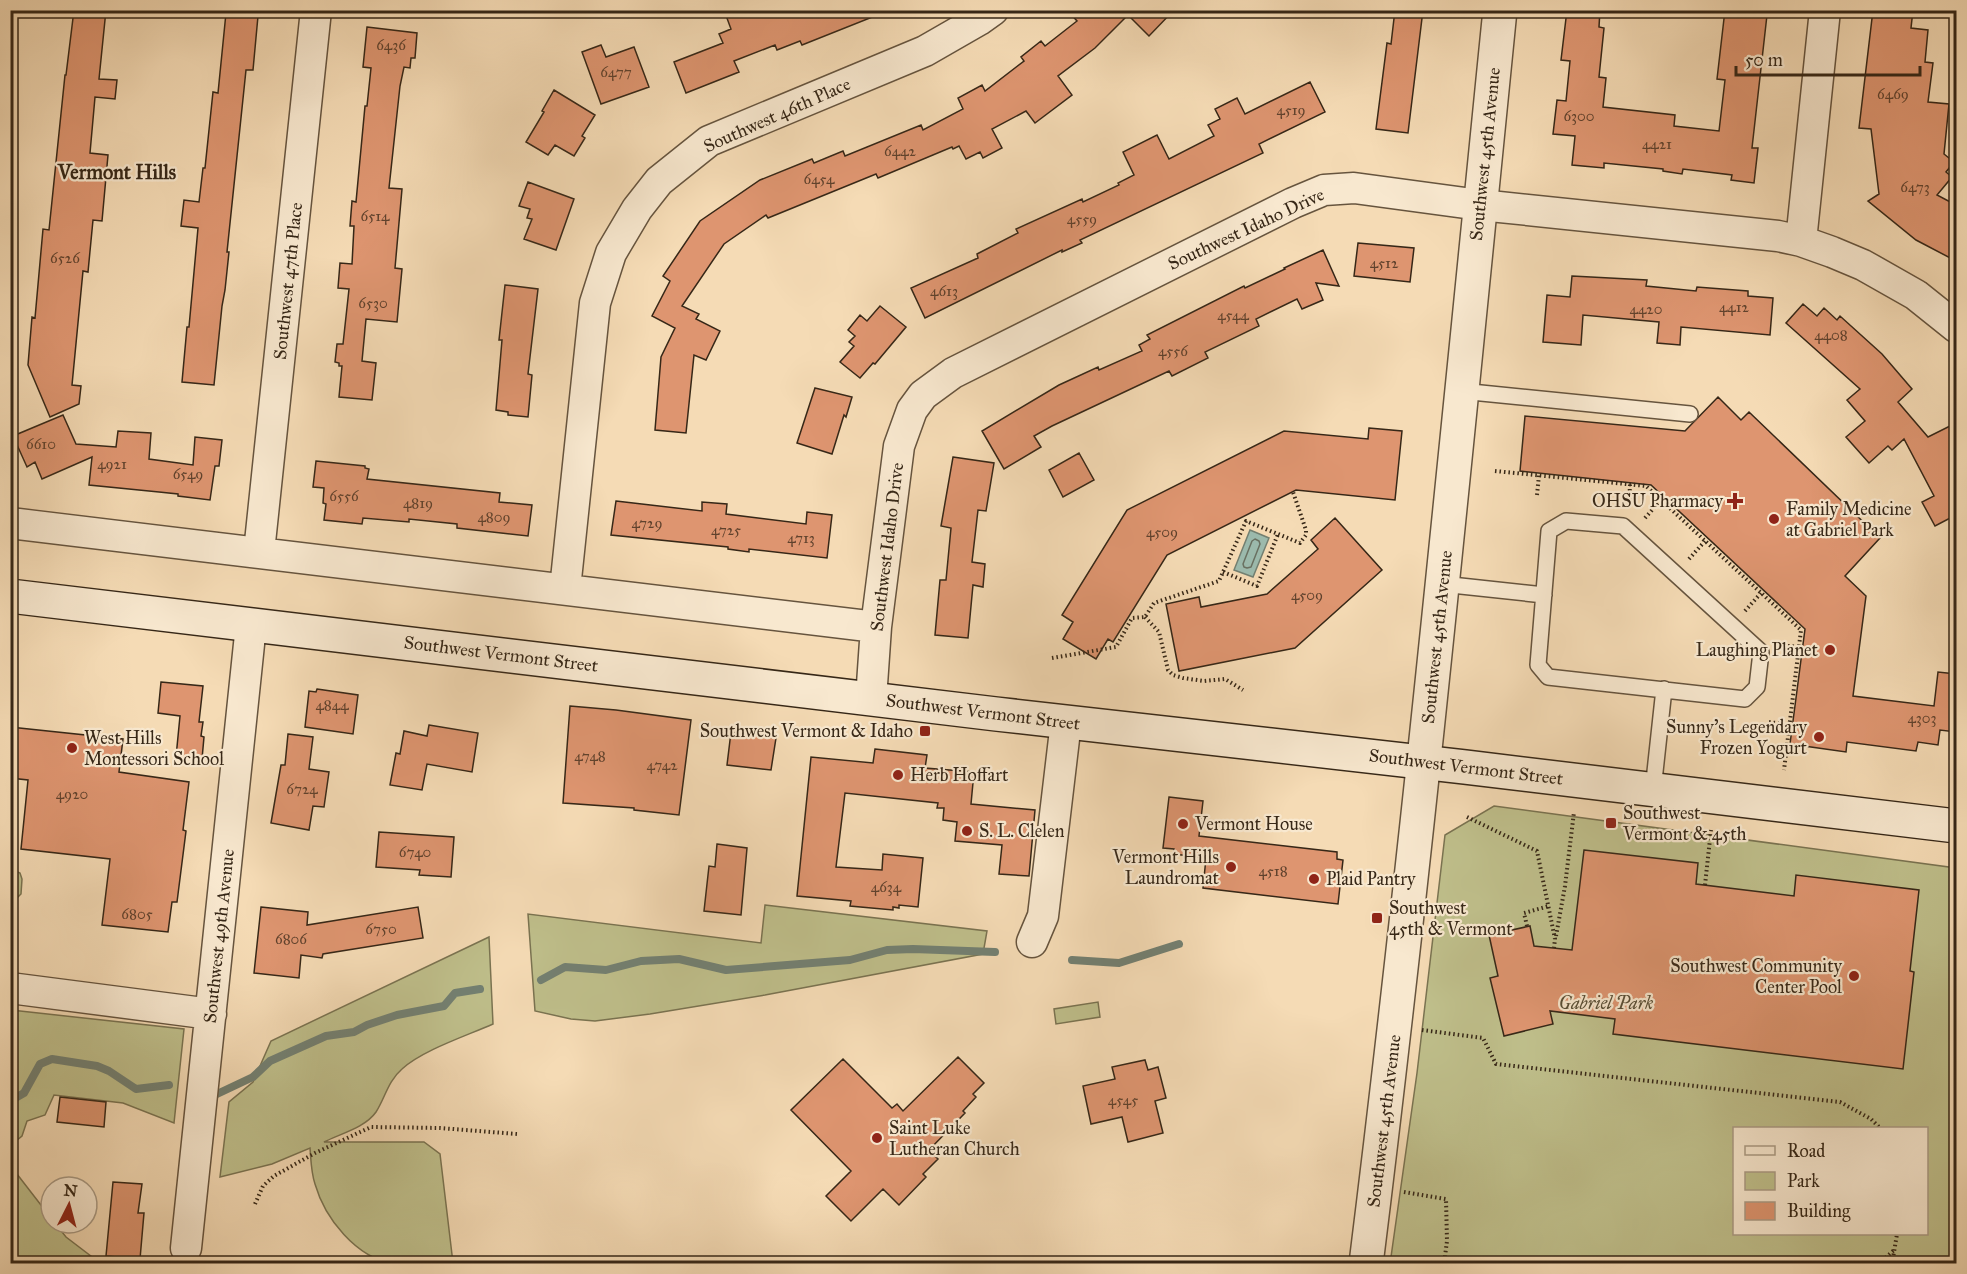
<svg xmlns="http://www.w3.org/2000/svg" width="1967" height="1274" font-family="'IM FELL Great Primer',serif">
<rect width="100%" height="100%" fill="#f5dbb5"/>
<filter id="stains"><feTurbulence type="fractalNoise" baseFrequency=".00333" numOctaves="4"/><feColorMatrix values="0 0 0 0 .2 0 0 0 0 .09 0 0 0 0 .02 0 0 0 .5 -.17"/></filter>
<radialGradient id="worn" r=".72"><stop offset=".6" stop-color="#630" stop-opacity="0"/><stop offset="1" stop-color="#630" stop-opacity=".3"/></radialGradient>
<path fill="#bfbf8b" stroke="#7a7351" stroke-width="1.5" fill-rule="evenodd" d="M1494,806l462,62v395l-566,1 27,-191 28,-238zM1734,1128h192v106h-192z
M11,869l9,4 2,6 -1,15 -7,7h-3z
M765,905l222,26 -4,23 -218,41 -115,19 -55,7 -24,-2 -36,-8 -7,-97 233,29z
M489,937l4,87c-27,12 -70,26 -91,45 -14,12 -17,29 -26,43 -11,16 -37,22 -52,30h100l16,12 13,109c-17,1 -44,3 -60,1 -37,-7 -68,-45 -78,-80 -4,-12 -4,-24 -5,-36l-38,16 -52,13 9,-75 24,-20 18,-41z
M1098,1002l2,15 -44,7 -2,-15z
M11,1010l173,19 -10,94 -51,-20 -69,-8 -9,20 -18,6 -5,15 -11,9z
M10,1165l41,53v5h4l11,14 34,26h-89z"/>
<path fill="#9cbbae" stroke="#738072" stroke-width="1.5" d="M1250,530l19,8 -16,39 -19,-7z"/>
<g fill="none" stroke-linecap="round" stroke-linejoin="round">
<path stroke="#697162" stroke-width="1.5" d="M1255,539l4,2 1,3 -9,23 -4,1 -3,-1 -1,-3 9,-23z"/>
<path stroke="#738072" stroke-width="8" d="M1072,960l47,3 60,-19
M541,980l24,-13 41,3 35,-9 38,-2 47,11 124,-10 37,-10 26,-1 82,3
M217,1094l36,-17 17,-16 56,-25 28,-4 13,-7 30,-10 47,-9 11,-13 25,-4
M10,1101l14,-8 16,-29 12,-5 45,7 12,5 27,18 33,-4"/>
</g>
<path fill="#de9570" stroke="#362717" stroke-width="1.5" d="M74,10h32l-7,69 18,1 -2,19 -20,-2 -5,56 18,2 -6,66 -9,-1 -5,52 -5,-1 -11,114 9,1 -2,18 -29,13 -22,-52 4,-48 3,1 8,-89 6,1 16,-155h1z
M724,10h161v2l-83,33 -2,-4 -23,9 -2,-5 -41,16 5,11 -53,21 -12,-31 49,-19 -4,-9 12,-5z
M1067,10h107l-25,26 -21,-21 -33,33 -37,28 14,19 -37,28 -9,-12 -34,18 10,19 -19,10 -3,-6 -14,7 -7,-13 -6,3 -1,-2 -74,31 -2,-4 -108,44 -2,-3 -42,29 -42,62 17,8 -3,5 24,12 -14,29 -12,-5 -8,78 -31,-3 6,-73 14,-29 -23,-12 18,-35 -7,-5 37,-55 60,-41 52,-21 2,4 29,-12 2,5 76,-31 2,5 40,-21 -5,-11 24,-13 3,6 39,-30 -3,-4 20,-16 4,5 32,-25z
M1395,10h28l-15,123 -32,-4 11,-86 4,1z
M1567,10h33l-1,17 5,1 -5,49 7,1 -3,29 72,8 -1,11 45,5 6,-51 -8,-1 8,-69 42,5 -15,133h6l-4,35 -23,-3 1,-5 -49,-6 -1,5 -19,-3v-2l-59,-6v5l-32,-3 3,-29 -22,-2 4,-34 9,1 4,-40 -9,-1z
M1873,10h40l-2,18 17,2 -3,32 8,1 -5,39 21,2 -5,50 10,8 -8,10 6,5 -15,18 19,10v56l-40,-21 -48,-39 11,-7 -8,-65 -12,-1z
M226,13l32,3 -5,54h-7l-19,182h2l-4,38 -3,16 -8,79 -32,-3 5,-55h2l9,-99 -17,-2 3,-26 15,2 4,-34h2l8,-76 5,1z
M367,27l50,6 -2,25h-4l-1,10 -6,-1 -4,19 -11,102 13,1 -7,79 7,1 -5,53 -31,-3 -4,42 14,2 -4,37 -33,-3 3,-31h-3v-3l-4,-1 2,-18h6l6,-55 -11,-1 2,-25 12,1 2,-38h-4l2,-25 4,1 9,-96h2l4,-38 -8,-1z
M601,45l5,12 28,-10 15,40 -48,17 -19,-52z
M1310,82l15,30 -66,32 4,9 -183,87 2,3 -20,9v-2l-137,68 -14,-30 67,-30 -1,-4 41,-21 -2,-4 66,-30 1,3 36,-17 -1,-2 16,-8 -11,-23 34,-17 12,24 45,-23 -6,-11 12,-6 -5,-10 22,-11 8,16z
M554,90l41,25 -13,21 3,2 -11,18 -19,-11 -7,10 -22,-13 18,-30 -2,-1z
M528,182l46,17 -18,51 -32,-11 8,-20 -5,-1 3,-9 -11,-3z
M1358,243l56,5 -4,34 -56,-6z
M1323,250l16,36 -23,-3 7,17 -21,9 -5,-10 -41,20 3,7 -54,26 3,6 -36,18 -3,-5 -117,55 -18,10 7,11 -37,22 -22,-38 77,-46 39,-18 1,3 43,-19 -3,-6 11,-6 -3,-4 97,-49 1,2 40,-19 -1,-1z
M1572,276l75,4 -1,6 50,5 1,-4 51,4v5l25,2 -3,37 -89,-8 -1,18 -23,-2 2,-21 -76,-7 -2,30 -38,-3 4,-47 23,2z
M505,285l33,4 -10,85 4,1 -4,42 -20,-2v-3l-12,-2 6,-70h-3z
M1803,304l14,12 7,-8 13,12 3,-4 42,38 30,35 -14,13 30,35 28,-14v92l-21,11 -13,-24 12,-6 -30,-57 -12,11 -4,-4 -19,17 -23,-26 19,-16 -18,-21 13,-11 -74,-66z
M880,306l26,21 -31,37 -2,-1 -13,15 -20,-16 14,-16 -5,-4 6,-6 -7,-6 12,-15 7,6z
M815,388l37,9 -6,20 -2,-2 -12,39 -35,-11z
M1718,397l23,23 8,-8 131,126 -35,38 21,20 -13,100 81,10 4,-34 18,2v58l-16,-2 -2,15 -20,-3 -2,9 -69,-9 -1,10 -56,-8 15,-115 -154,-144 -131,-14 5,-55 160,15z
M63,415l13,29 40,3 2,-16 33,2 -2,26 44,6 2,-28 27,3 -3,26h-4l-5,34 -32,-4v-2l-19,-2 -70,-7 3,-28 -50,22 -7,-17 -8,5 -14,-31z
M1369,428l33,3 -7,69 -99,-10 -129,65 -54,87 -5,-3 -12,20 -33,-20 10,-17 -11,-7 65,-105 157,-79 84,8z
M1079,453l15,27 -31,17 -14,-27z
M953,457l41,6 -8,48 -8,-1 -6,52 13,2 -2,23 -10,-2 -5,53 -33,-3 5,-55h6l5,-52 -10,-2z
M316,461l49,5v2l4,1 -2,10 133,14 -1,9 33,3 -4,31 -71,-8v-4l-48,-5v3l-46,-4 -1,6 -38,-4 2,-16 -3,-1 1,-15 -11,-1z
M616,501l86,10v-9l25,2 -1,10 80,10 1,-12 25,3 -5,43 -78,-9v3l-21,-3v-2l-117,-12z
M1335,518l47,52 -87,78 -116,23 -13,-67 33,-7 2,10 66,-13 51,-45 -7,-9z
M161,682l42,4 -4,36h4l-2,14 3,1 -2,22 -26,-2 4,-41 -22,-3z
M317,689l41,6 -5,39 -48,-7 4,-36 7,1z
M570,706l46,4 75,10 -12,95 -45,-5v-2l-71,-5z
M429,725l49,8 -6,39 -45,-8 -5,26 -32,-5 6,-32 4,1 4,-23 23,5z
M10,727l113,12 -4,33 70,10 -6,48 3,1 -9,71h-5l-4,30 -66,-7 8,-66 -89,-10 7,-69 -18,-2z
M731,732l45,6 -5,32 -44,-5z
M288,734l25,3 -4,32 20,3 -5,35 -11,-1 -4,24 -38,-7 10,-58h4z
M875,749l52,6 -2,13 49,4 -3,32 64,6 -6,66 -30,-2 3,-29 -47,-4 2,-19 -14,-2 1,-12h-7l1,-5 -93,-10 -9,74 46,3 1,-16 40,4 -5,49 -19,-2v3l-6,-1v3l-43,-4 1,-5 -54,-5 14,-139 62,6z
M1169,797l34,4 -4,35 138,16v7l6,1 -5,44 -135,-16 3,-30 -32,-4v-5l-11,-1z
M379,832l75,5 -3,40 -32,-2 1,-5 -44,-3z
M717,844l30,4 -6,67 -37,-4 5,-45 6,1z
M1584,850l114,13 -2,21 98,12 2,-21 123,15 -9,81 4,1 -11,97 -290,-35 2,-15 -65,-8 3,13 -49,12 -14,-58 8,-2 -9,-41 41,-9 4,20 38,4z
M261,907l47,5 -1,13 111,-18 5,31 -100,16 -1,4 -21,-3 -2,23 -45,-5z
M958,1057l26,26 -11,11 3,3 -13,14 2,2 -36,37 9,9 -15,15 3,3 -27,28 -16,-16 -32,32 -25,-25 25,-25 -60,-61 52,-51 49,49 5,-4 6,7z
M1145,1060l3,10 10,-3 8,31 -11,3 8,32 -35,9 -6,-25 -31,7 -8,-38 32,-7 -3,-12z
M60,1097l46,5 -2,25 -47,-5z
M113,1182l29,2 -4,29h6l-4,46 -34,-3z"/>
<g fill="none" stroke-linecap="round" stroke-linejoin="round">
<defs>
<path id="service" d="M1461,391l229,23
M1566,521l57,5 138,126 -4,35 -12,12 -197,-22 -10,-12 11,-134z
M1442,584l102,11
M1653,790l11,-101"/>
<path id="minor" d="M1801,241l24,-231
M10,523l866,104
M259,552l57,-542
M565,589l30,-286 16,-50 26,-44 22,-28 50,-40 216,-90 54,-31 14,-10
M871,699l5,-72 23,-181 13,-36 11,-15 30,-22 340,-170 31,-13 30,-2 126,17 298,31 23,5 31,11 31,13 53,30 40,32
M1032,942l11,-26 23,-194
M10,988l201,26
M186,1248l65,-623"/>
<path id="tertiary" d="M1366,1264c52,-417 92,-836 134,-1254"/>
<path id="secondary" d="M10,596l986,118 469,53 491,59"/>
</defs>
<use href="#service" stroke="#66543e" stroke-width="18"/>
<use href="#minor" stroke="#66543e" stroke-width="33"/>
<use href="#tertiary" stroke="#66543e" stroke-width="36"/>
<use href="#secondary" stroke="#362717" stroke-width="36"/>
<path stroke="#362717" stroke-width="4" stroke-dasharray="1.5 3" stroke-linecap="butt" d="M1495,471l151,15 155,144 -17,140
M1537,495l2,-20
M1629,504l1,-20
M1645,518l16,-18
M1689,559l16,-18
M1223,572l34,14 21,-52
M1745,611l16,-18
M1145,617l14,15 9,38 5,5 10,3 21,3 21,-2 18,11
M1779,645l20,2
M1052,658l64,-11 16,-29 13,-1 9,-14 65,-22 27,-60 54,22 6,-8v-5l-13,-38
M1769,722l21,3
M1467,817l70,34 18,88 -1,9
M1705,885l6,-55
M1527,926l-3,-13 25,-7
M1556,936l9,-50 9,-74
M1422,1030l61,8 13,26 344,38 31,17 9,9
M1404,1192l42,7 1,42 -3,23
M255,1204l8,-18 11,-10 41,-23 56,-26 69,1 77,6
M1879,1264l15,-14
M1892,1264l5,-30"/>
<use href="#service" stroke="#f8e8cf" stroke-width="15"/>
<use href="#minor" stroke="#f8e8cf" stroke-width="30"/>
<use href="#tertiary" stroke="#f8e8cf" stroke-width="33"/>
<use href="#secondary" stroke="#f8e8cf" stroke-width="33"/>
</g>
<g fill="#8f2418" stroke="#f8e8cf" stroke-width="2">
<path d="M1732 492h6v6h6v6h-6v6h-6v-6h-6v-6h6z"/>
<circle cx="1774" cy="519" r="6"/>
<circle cx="1830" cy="650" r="6"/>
<rect x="919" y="725" width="12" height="12" rx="3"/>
<circle cx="1819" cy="737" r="6"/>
<circle cx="72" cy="748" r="6"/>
<circle cx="898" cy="775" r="6"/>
<rect x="1605" y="817" width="12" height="12" rx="3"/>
<circle cx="1183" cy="824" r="6"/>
<circle cx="967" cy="831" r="6"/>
<circle cx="1231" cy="867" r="6"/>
<circle cx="1314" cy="879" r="6"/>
<rect x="1371" y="912" width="12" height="12" rx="3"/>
<circle cx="1854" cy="976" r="6"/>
<circle cx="877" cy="1138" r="6"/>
</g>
<g text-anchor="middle" stroke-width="4.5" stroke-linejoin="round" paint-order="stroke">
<g font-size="15" fill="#60422d">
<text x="391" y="50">6436</text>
<text x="616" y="77">6477</text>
<text x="1893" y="99">6469</text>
<text x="1291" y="115">4519</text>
<text x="1579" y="121">6300</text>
<text x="1657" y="149">4421</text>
<text x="900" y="156">6442</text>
<text x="819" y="184">6454</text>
<text x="1915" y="192">6473</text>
<text x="375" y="221">6514</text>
<text x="1082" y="224">4559</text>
<text x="65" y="263">6526</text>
<text x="1384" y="268">4512</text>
<text x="944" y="296">4613</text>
<text x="373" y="308">6530</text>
<text x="1734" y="312">4412</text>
<text x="1646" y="314">4420</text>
<text x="1233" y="320">4544</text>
<text x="1831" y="340">4408</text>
<text x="1173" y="356">4556</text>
<text x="41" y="449">6610</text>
<text x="112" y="469">4921</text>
<text x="188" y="479">6549</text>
<text x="344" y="501">6556</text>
<text x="418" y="508">4819</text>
<text x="494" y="522">4809</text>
<text x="647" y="528">4729</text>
<text x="726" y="535">4725</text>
<text x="1162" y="537">4509</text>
<text x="801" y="543">4713</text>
<text x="1307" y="600">4509</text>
<text x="332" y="710">4844</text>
<text x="1922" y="723">4303</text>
<text x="590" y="761">4748</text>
<text x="662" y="770">4742</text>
<text x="302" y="794">6724</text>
<text x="72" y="799">4920</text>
<text x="415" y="857">6740</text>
<text x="1273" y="876">4518</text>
<text x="886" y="892">4634</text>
<text x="137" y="919">6805</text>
<text x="381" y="934">6750</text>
<text x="291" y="944">6806</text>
<text x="1123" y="1105">4545</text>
</g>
<g font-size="18" fill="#362717" stroke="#f8e8cf">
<text transform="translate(777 115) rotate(-24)" y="6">Southwest 46th Place</text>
<text transform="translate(1485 154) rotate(-84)" y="6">Southwest 45th Avenue</text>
<text transform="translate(1246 229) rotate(-25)" y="6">Southwest Idaho Drive</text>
<text transform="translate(288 281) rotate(-84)" y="6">Southwest 47th Place</text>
<text transform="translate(887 547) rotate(-83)" y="6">Southwest Idaho Drive</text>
<text transform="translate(1437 637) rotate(-84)" y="6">Southwest 45th Avenue</text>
<text transform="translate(501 654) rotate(7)" y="6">Southwest Vermont Street</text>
<text transform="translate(983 712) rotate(7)" y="6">Southwest Vermont Street</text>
<text transform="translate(1466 767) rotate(7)" y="6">Southwest Vermont Street</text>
<text transform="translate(219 936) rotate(-84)" y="6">Southwest 49th Avenue</text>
<text transform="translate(1384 1121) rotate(-83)" y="6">Southwest 45th Avenue</text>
</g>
<g font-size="18" fill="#362717" stroke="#f8e8cf" text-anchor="start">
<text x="1723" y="507" text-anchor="end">OHSU Pharmacy</text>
<text x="1786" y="515">Family Medicine<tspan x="1786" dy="21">at Gabriel Park</tspan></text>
<text x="1818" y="656" text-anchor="end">Laughing Planet</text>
<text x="1807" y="733" text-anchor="end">Sunny's Legendary<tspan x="1807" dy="21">Frozen Yogurt</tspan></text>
<text x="913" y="737" text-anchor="end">Southwest Vermont &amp; Idaho</text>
<text x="84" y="744">West Hills<tspan x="84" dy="21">Montessori School</tspan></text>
<text x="910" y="781">Herb Hoffart</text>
<text x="1623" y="819">Southwest<tspan x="1623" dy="21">Vermont &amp; 45th</tspan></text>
<text x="1195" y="830">Vermont House</text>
<text x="979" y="837">S. L. Clelen</text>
<text x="1219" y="863" text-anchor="end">Vermont Hills<tspan x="1219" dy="21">Laundromat</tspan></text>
<text x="1326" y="885">Plaid Pantry</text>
<text x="1389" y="914">Southwest<tspan x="1389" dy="21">45th &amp; Vermont</tspan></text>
<text x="1842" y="972" text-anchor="end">Southwest Community<tspan x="1842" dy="21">Center Pool</tspan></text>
<text x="889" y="1134">Saint Luke<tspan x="889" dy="21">Lutheran Church</tspan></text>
</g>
<g font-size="18" font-style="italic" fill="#584d34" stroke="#f8e8cf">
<text x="1606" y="1009">Gabriel Park</text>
</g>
<g font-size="20" font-weight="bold" fill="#362717" stroke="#f8e8cf">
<text x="117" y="179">Vermont Hills</text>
</g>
</g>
<rect width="1967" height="1274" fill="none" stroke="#f5dbb5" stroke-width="36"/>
<rect x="12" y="12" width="1943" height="1250" fill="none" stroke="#362717" stroke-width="3"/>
<rect x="18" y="18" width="1931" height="1238" fill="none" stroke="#362717" stroke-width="1.5"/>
<rect x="1733" y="1127" width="195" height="108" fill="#f8e8cf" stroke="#aa9b85" stroke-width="1.5"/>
<rect x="1745" y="1146" width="30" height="9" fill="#f8e8cf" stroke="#aa9b85" stroke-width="1.5"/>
<text x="1787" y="1157" font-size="18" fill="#362717">Road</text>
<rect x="1745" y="1172" width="30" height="18" fill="#bfbf8b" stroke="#aa9b85" stroke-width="1.5"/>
<text x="1787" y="1187" font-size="18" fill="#362717">Park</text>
<rect x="1745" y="1202" width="30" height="18" fill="#de9570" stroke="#aa9b85" stroke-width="1.5"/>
<text x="1787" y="1217" font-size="18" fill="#362717">Building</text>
<g transform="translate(69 1205) rotate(6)"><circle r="28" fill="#f8e8cf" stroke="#aa9b85" stroke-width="1.5"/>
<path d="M0-4.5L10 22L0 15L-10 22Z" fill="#8f2418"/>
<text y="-9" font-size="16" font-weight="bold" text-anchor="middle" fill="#362717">N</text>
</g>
<path d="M1736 66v9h184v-9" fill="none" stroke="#362717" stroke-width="3"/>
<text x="1745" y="66" font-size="18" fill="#362717" stroke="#f8e8cf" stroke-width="4.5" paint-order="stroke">50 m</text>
<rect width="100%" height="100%" filter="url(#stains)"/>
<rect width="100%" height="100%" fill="url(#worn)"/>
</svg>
